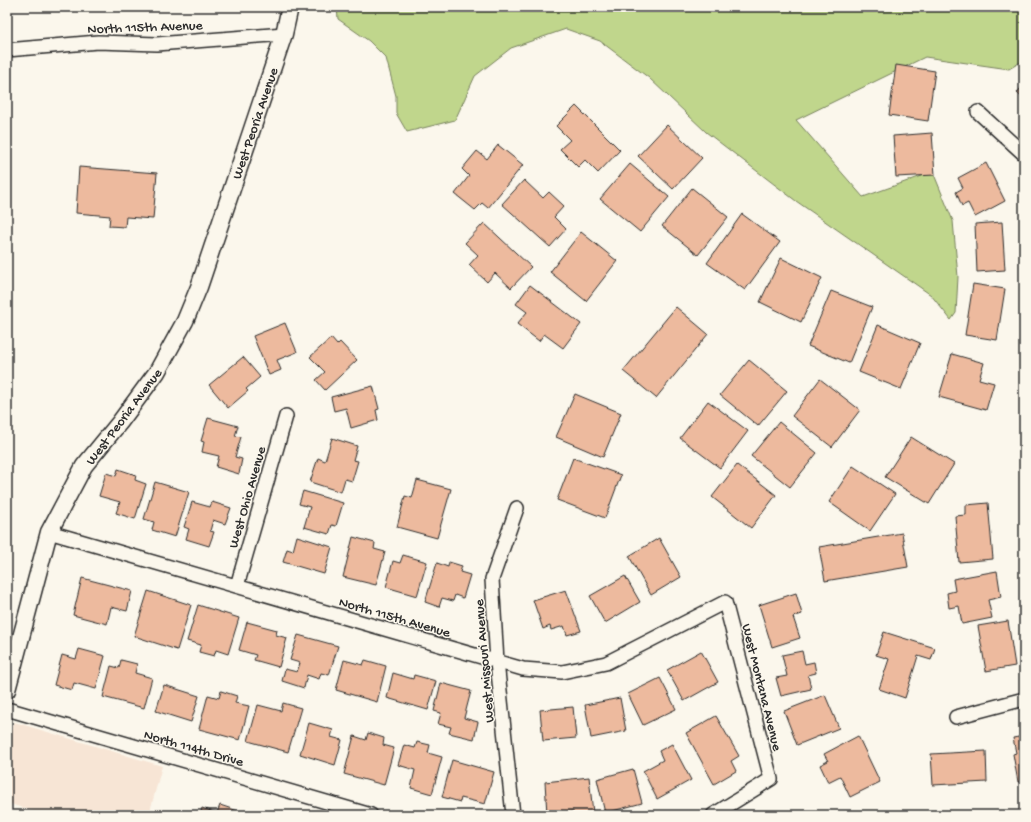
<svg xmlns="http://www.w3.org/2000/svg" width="1031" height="822" font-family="'Gochi Hand',sans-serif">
<rect width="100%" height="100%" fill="#fbf7ec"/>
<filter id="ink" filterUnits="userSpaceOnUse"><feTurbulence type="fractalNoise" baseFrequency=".025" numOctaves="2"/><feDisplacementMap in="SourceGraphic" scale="8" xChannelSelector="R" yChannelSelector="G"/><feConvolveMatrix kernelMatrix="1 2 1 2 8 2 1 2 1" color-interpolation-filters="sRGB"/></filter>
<g filter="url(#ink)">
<path fill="#f7e5d5" d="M14,722l148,44 -13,49h-103l-39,-12v-55z"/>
<path fill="#c0d68c" stroke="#76805c" d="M337,7h687v53l-15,9 -84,-12 -129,63 67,77 70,-25 20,49 5,56 -2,36 -5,7 -20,-25 -135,-94 -90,-69 -57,-54 -49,-37 -34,-12 -55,19 -36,28 -20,44 -48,12 -11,-19v-17l-10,-38 -17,-17 -31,-22z"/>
<path fill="#edba9e" stroke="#2b2b2b" d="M896,65l39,6 -7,50 -39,-6z
M1024,84v15l-7,-6z
M576,106l44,44 -22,23 -13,-13 -7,7 -18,-18 10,-9 -14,-14z
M667,125l35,33 -29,31 -35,-33z
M932,133l3,42 -39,2 -3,-41z
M498,145l25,20 -35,43 -6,-5 -7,7 -20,-16 14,-18 -7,-7 15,-18 10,8z
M986,163l19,38 -30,16 -7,-14 -6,3 -6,-14 7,-4 -5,-10z
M630,164l39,33 -29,35 -40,-33z
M79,167l78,6 -4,46 -27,-2 -1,10 -16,-1 1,-10 -34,-3z
M524,180l19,18 6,-6 15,14 -10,11 12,12 -16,18 -48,-43z
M692,188l36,29 -30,38 -36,-29z
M742,214l38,28 -35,48 -38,-27z
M1002,222l3,48 -28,2 -2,-48z
M484,223l47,44 -20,21 -16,-15 -8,9 -18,-17 9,-10 -13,-12z
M581,232l36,29 -31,40 -36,-29z
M781,258l41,20 -21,44 -41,-20z
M973,284l32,5 -8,51 -32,-5z
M530,285l51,39 -18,24 -19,-14 -5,7 -22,-17 10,-12 -11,-8z
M831,291l41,16 -23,56 -41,-17z
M676,307l32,27 -52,64 -33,-27z
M285,323l12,29 -20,8 4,10 -12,5 -16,-39z
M878,325l42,18 -19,46 -42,-17z
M331,338l6,7 3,-3 17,18 -32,30 -9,-10 9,-8 -15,-15z
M952,354l32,9 -5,16 15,4 -8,27 -47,-13z
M243,357l17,20 -14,12 2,2 -20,17 -19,-23z
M749,360l38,31 -29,35 -38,-31z
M820,379l40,31 -28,37 -40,-31z
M373,386l6,23 -3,1 2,10 -27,8 -5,-20 -12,3 -3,-14z
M575,394l46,19 -18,44 -47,-20z
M708,401l40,30 -28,37 -40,-30z
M208,418l30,8 -3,10 6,1 -6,20 7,2 -3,15 -23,-7 3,-11 -17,-4 2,-10 -3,-1z
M779,422l38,31 -27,34 -39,-31z
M911,437l43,27 -25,40 -44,-27z
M332,438l25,8 -4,14 5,1 -6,20 -7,-2 -4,13 -31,-10 8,-24 7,3z
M573,458l48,17 -16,43 -48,-18z
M737,465l39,30 -25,33 -39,-31z
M853,466l42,28 -25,37 -41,-29z
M118,469l18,6 -1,5 11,4 -11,35 -19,-6 4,-11 -21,-6 7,-23 10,3z
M417,480l34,9 -14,49 -40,-11 8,-31 7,2z
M155,482l34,10 -14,45 -23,-7 2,-8 -10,-3z
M303,491l40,12 -7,23 -4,-1 -3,9 -25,-7 6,-20 -11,-3z
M192,502l18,5 2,-5 19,6 -6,16 -12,-4 -3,11 4,1 -5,14 -23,-7 3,-10 -5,-2z
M988,503l5,56 -34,3 -4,-46 11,-1v-10z
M902,533l6,34 -83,14 -6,-34z
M297,536l35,11 -8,27 -41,-12 4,-13 6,2z
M353,537l22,6 -1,6 11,3 -9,33 -33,-8z
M659,538l22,39 -30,18 -22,-39z
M403,555l24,7 -10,34 -31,-9 7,-26 7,2z
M449,562l13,4 -2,6 10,3 -7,23 -8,-3 -2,6 -11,-3 -3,9 -14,-5 12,-39 11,4z
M997,571l4,26 -13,3 4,18 -30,6 -3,-18 -10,2 -2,-15 8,-2 -2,-12z
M625,576l15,26 -35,21 -15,-27z
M82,578l50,13 -5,20 -16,-4 -4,17 -34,-9z
M566,590l15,41 -14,4 -3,-9 -13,4 -1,-4 -7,3 -10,-29z
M148,591l43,14 -14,45 -43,-14z
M796,593l6,21 -9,3 7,21 -28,9 -13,-42z
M198,605l41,13 -11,36 -12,-4 -2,6 -15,-4 2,-7 -14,-4z
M1008,621l7,45 -29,5 -8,-45z
M247,622l30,8 -1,5 11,3 -8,29 -25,-7 2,-5 -17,-5z
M884,632l51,16 -4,12 -13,-4 -13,42 -26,-9 10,-30 -13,-4z
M298,635l40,11 -9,29 -8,-2 -2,6 -12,-4 -3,13 -22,-7 3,-12 12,3 3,-9 -10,-3z
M79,649l26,7 -9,33 -22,-6 -2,7 -18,-5 8,-30 14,4z
M701,651l17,31 -34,19 -17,-31z
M802,651l3,13 9,-2 2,11 -8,2 3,14 -30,7 -5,-18 11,-2 -5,-21z
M121,660l16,4 -2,9 17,5 -8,30 -41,-11 8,-31 8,2z
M344,660l19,5 2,-5 21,6 -9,36 -41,-12z
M393,673l20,6 1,-4 22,6 -8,29 -41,-12z
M660,678l16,31 -33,16 -15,-31z
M441,683l30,8 -7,27 14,4 -4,17 -25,-6 2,-6 -13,-3 3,-11 -7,-2z
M164,685l35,11 -8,26 -35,-11z
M221,691l16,5 -2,7 14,3 -9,34 -41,-11 9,-34 11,3z
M825,695l14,33 -42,17 -13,-34z
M620,698l6,33 -35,7 -6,-33z
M283,703l18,5 -13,44 -40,-11 10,-36 23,6z
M573,707l3,31 -33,3 -3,-31z
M716,716l23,40 -8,5 5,10 -22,13 -28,-51z
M309,723l24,7 -2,7 11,3 -7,25 -35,-11z
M368,733l16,5 -1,7 11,3 -10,37 -40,-11 10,-38 12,4z
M858,736l22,46 -30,15 -10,-21 -12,6 -8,-17 8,-4 -4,-7z
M1024,736v45l-6,1 -5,-28 3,-1 -3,-15z
M417,742l13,3 -2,8 14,4 -10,37 -21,-6 4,-18 -17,-5 6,-20 11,3z
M672,744l19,36 -34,19 -14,-28 20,-11 -4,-9z
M986,751l1,31 -54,3 -2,-31z
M452,760l42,12 -9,32 -24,-6 -1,4 -18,-5z
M633,769l9,34 -37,10 -8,-34z
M589,777l4,36 -20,2v-4l-26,3 -2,-32z
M220,805l18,6 -1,4h-37l2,-7 15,5z
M246,811l15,4h-16z"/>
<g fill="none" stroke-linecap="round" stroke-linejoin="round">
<defs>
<path id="minor" d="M7,50l91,-8 59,2 127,-10
M978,112l46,42
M49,532l474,137 39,3 44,-9 119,-61 46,177 -58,36
M237,586l49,-170
M7,709l364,106
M956,717l68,-18
M513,815l-16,-153 -5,-83 25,-71"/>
<path id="tertiary" d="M7,690l42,-158 35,-66 36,-44 37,-50 28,-51 14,-34 85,-253 6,-27"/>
</defs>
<use href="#minor" stroke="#2b2b2b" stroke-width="16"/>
<use href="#tertiary" stroke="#2b2b2b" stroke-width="19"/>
<use href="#minor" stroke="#fbf7ec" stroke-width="13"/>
<use href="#tertiary" stroke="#fbf7ec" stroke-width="16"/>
</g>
</g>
<g text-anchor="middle" stroke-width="3" stroke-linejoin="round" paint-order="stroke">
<g font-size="14" fill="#2b2b2b" stroke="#fbf7ec">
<text transform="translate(145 26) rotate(-2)" y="5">North 115th Avenue</text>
<text transform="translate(254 123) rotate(-71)" y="5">West Peoria Avenue</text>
<text transform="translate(123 416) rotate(-53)" y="5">West Peoria Avenue</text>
<text transform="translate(246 497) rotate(-74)" y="5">West Ohio Avenue</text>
<text transform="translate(395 616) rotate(16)" y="5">North 115th Avenue</text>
<text transform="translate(483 661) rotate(-95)" y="5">West Missouri Avenue</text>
<text transform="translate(763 687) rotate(76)" y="5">West Montana Avenue</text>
<text transform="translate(194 747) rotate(16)" y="5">North 114th Drive</text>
</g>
</g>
<rect width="1031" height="822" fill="none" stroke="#fbf7ec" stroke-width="24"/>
<rect x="12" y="12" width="1007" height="798" fill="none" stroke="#2b2b2b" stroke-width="1.5" filter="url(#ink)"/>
</svg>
